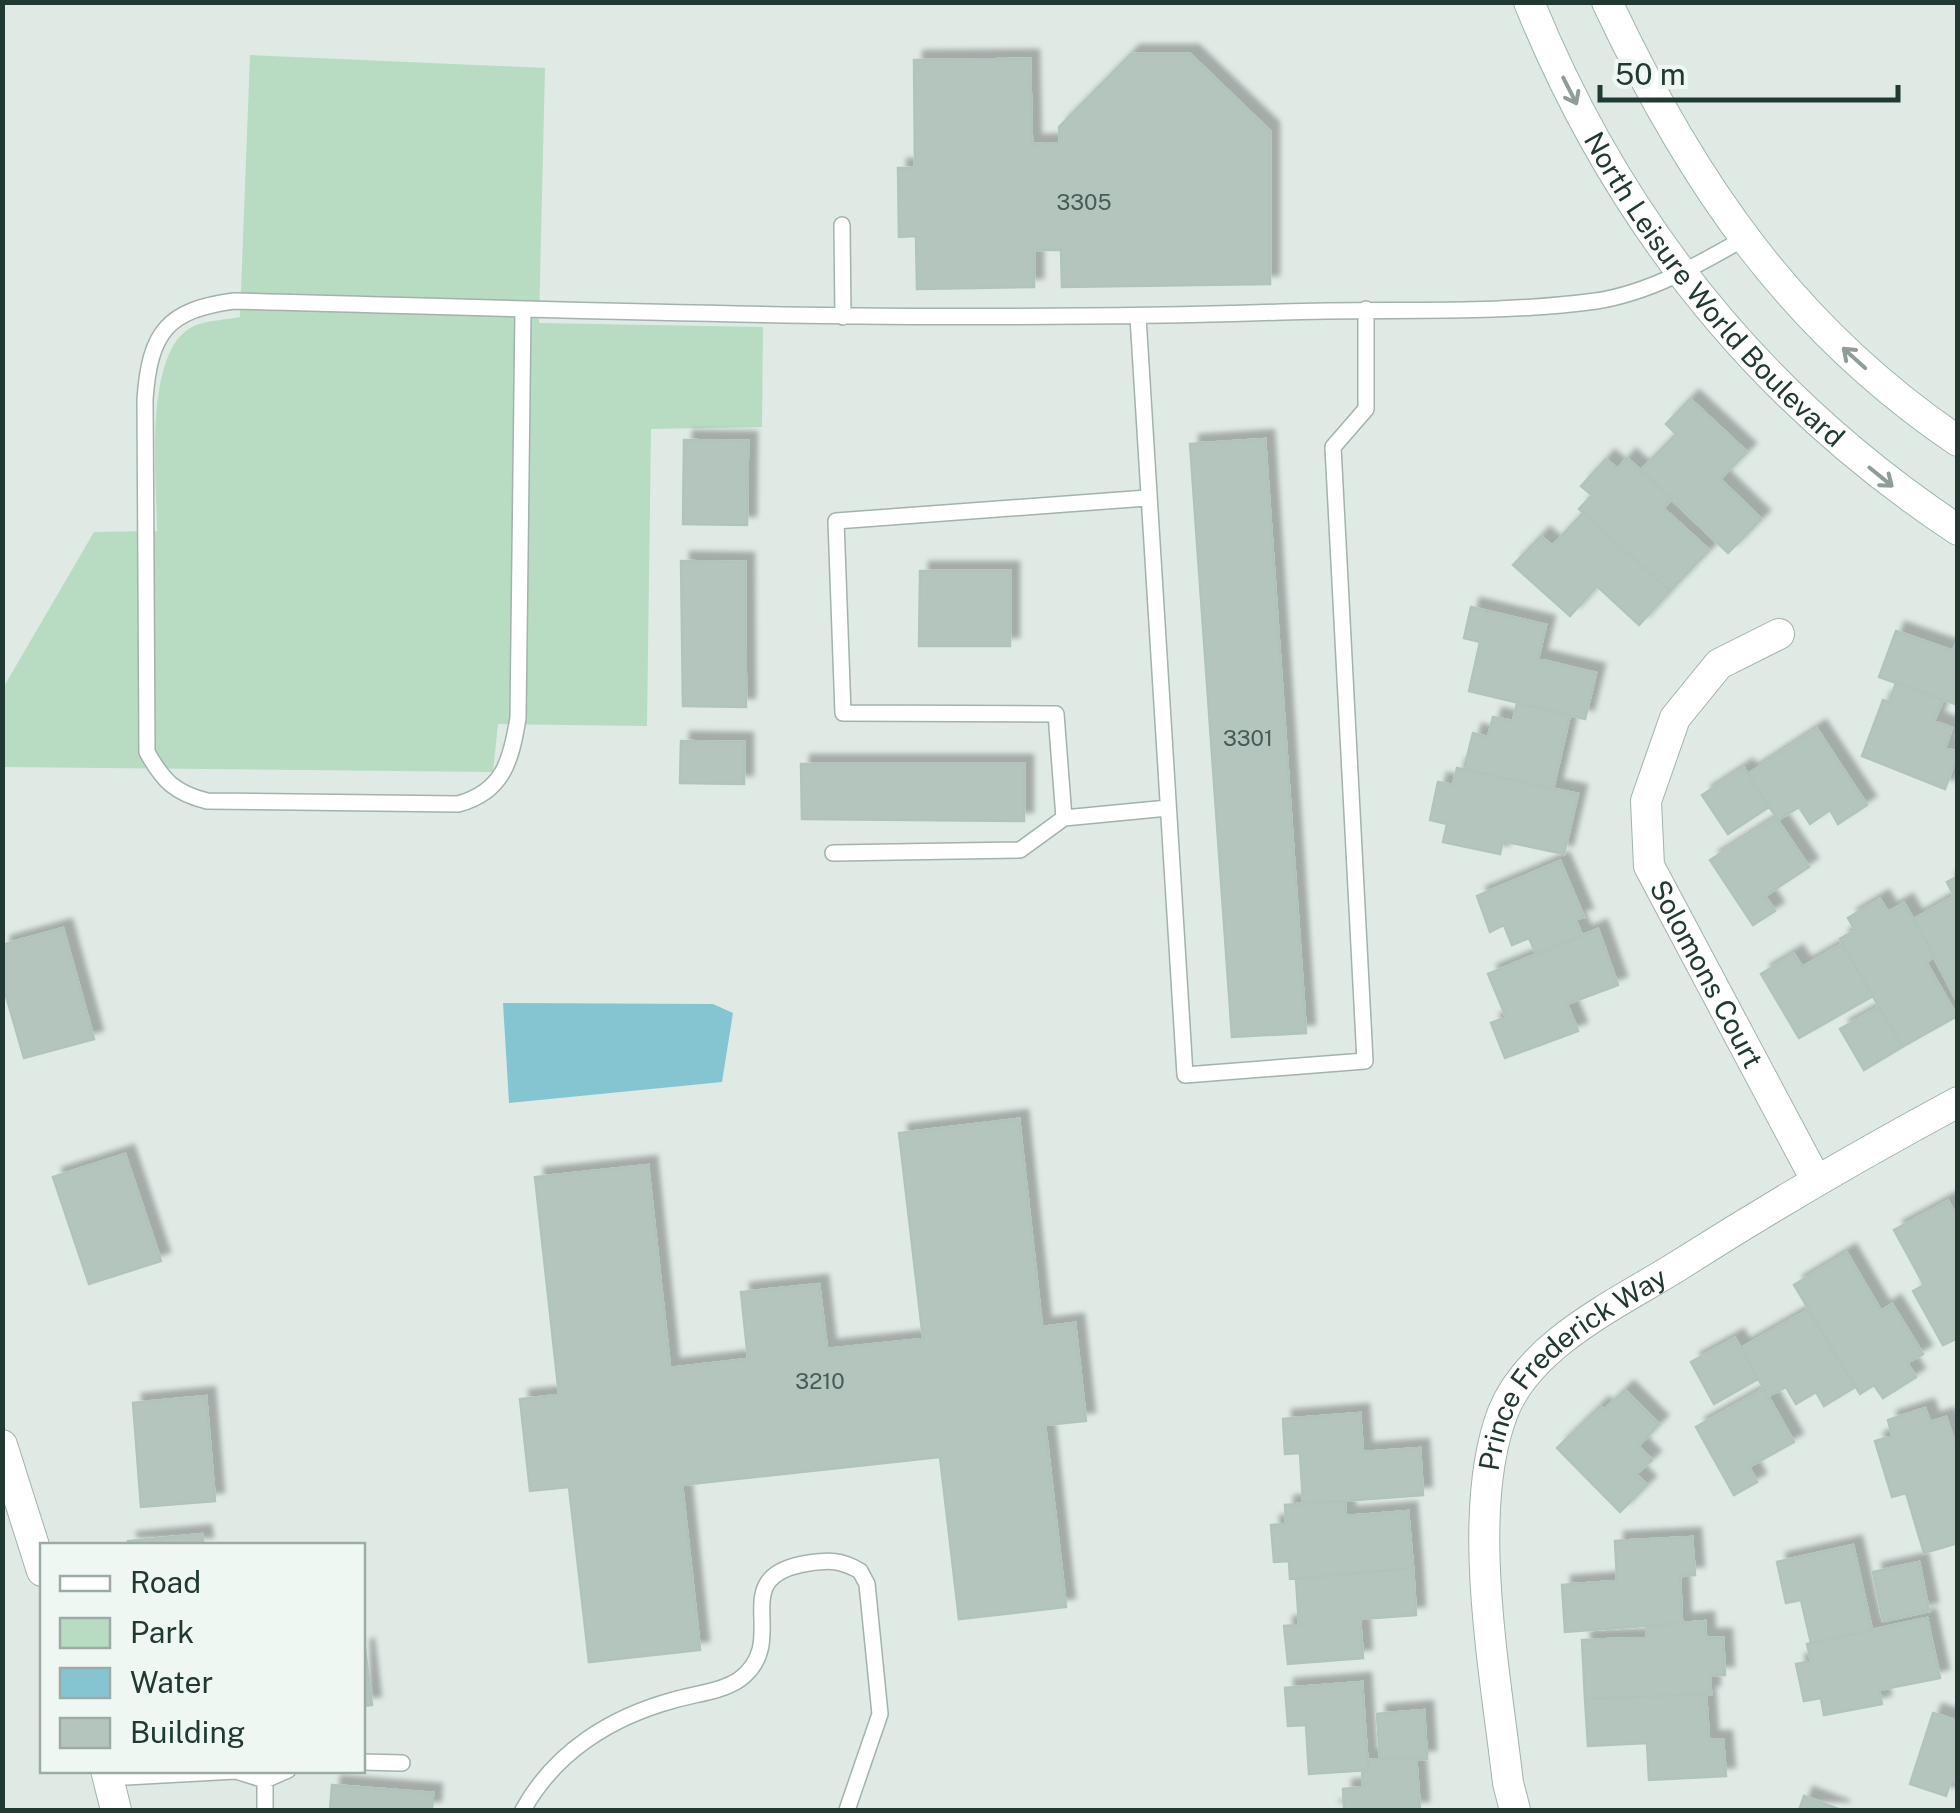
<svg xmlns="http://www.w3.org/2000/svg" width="1960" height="1813" font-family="'Public Sans',sans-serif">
<defs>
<filter id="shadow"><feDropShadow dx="9" dy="-9" stdDeviation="2.5" flood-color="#0004"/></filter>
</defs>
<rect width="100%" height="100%" fill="#dfeae5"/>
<path fill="#b7dcc1" d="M250,55l295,13 -6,255 224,4 -1,100 -111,2 -4,297 -149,-2 -5,48 -490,-5v-79l91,-156 63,-1c0,-47 -15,-182 37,-205 14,-6 32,-6 46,-9z"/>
<path fill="#85c5d1" d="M503,1003l210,1 20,9 -11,69 -213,21z"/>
<path fill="#b4c5be" stroke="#b1c4bc" stroke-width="2.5" filter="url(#shadow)" d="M1131,54h59l80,77v153l-208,3 -1,-37h-27v37l-117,2 -1,-53 -17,1 -1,-69h17l-1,-108 116,-1 2,85 28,-1 -1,-16z
M1690,399l57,53 -27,27 41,40 -33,34 -87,-83 35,-36 -10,-10z
M1265,439l41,594 -74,4 -42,-593z
M684,440l64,1 -1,84 -64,-1z
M1627,458l45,41 -9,9 46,42 -39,41 -91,-82 13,-14 -11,-9 25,-27 11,10z
M1583,513l87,78 -31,34 -42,-39 -27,30 -57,-51 28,-29 11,10z
M681,561l64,1 1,145 -63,-1z
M920,571h90v75h-91z
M1471,607l75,18 -8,34 58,14 -11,46 -116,-28 11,-49 -16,-4z
M1896,631l57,20 5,-13v67l-79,-28z
M1896,683l47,17 -9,21 18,7 -7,20 13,4 -13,37 -83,-33 21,-56 6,2z
M1517,703l53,12 -17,74 -89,-20 9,-36 15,4 5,-20 20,4z
M1817,729l50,76 -29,19 -8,-14 -20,14 -11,-17 -21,13 -30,-46z
M681,741l63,1v42l-64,-1z
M801,764h223v57l-222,-2z
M1457,768l121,26 -14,60 -61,-13 -3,13 -57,-12 4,-18 -17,-4 8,-38 15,3z
M1744,768l25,39 -41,27 -26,-39z
M1776,818l33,49 -44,29 10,15 -22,14 -43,-65z
M1560,861l24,56 -9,2 7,16 -46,19 -7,-16 -17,7 -8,-20 -14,7 -13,-36z
M1958,876v127l-44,-84 40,-23 -7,-14z
M1880,899l8,13 16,-9 31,54 -9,5 31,54 -55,31 -62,-108 15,-9 -7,-12z
M63,928l31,111 -70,19 -22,-76v-37z
M1598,929l20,56 -51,19 11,27 -73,27 -14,-35 15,-6 -18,-43z
M1842,944l31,52 -74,42 -38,-64 33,-20 8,13z
M1879,1007l23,40 -38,23 -24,-41z
M1019,1119l23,208 33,-4 11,98 -41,4 21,182 -107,12 -19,-162 -258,28 18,165 -111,12 -20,-175 -39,4 -10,-92 39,-4 -24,-218 113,-12 22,203 78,-9 -7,-67 78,-8 8,65 96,-10 -24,-206z
M125,1154l36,107 -72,23 -36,-107z
M1948,1201l10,18v119l-15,7 -30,-54 11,-6 -30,-55z
M1847,1253l34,58 11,-7 31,50 -16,9 9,14 -33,21 -9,-13 -14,9 -66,-109z
M1808,1310l47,77 -31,19 -8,-14 -20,12 -10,-17 -18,9 -27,-48z
M1735,1338l23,41 -44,25 -23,-42z
M1764,1389l30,53 -45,25 8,15 -23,13 -38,-68z
M1625,1390l34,34 -21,22 14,14 -16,14 11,11 -27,27 -63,-64 43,-42 4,4z
M206,1396l9,105 -74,6 -8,-104z
M1925,1408l5,14 16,-5 12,35v91l-34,10 -18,-60 -14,4 -17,-56 17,-5 -4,-16z
M1360,1413l3,39 57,-4 3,47 -120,9 -3,-51 -15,1 -2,-35z
M1345,1501l1,15 62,-5 5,57 -123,11 -1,-18 -15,1 -3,-37 15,-1 -1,-19z
M202,1534l2,12h-75l-1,-5z
M1692,1537l3,38 -15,1 2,47 -117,9 -3,-47 55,-4 -2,-40z
M1853,1545l19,85 -61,13 -10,-43 -15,3 -9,-41z
M1919,1562l10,49 -46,10 -10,-49z
M1413,1568l3,47 -56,4 3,39 -75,6 -4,-38 15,-1 -3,-46z
M1927,1618l13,60 -61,12 3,14 -58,11 -3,-17 -17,3 -8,-37 15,-3 -4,-17z
M1705,1621l1,17h17l2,37h-15l1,19 -126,5 -3,-59 65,-2 -1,-12z
M365,1648l7,57 -10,1v-57z
M1362,1682l6,88 -59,4 -3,-49 -18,1 -3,-38z
M1706,1694l3,46h14l3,36 -77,4 -2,-37 -59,3 -3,-47z
M1424,1710l3,49h-47l-3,-45z
M1933,1713l25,8v62l-7,-3 -5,16 -36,-12z
M1416,1756l4,54h-91l15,-1 -1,-20 20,-2 -1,-17h6v-10z
M332,1785l101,8 -1,17h-102z
M1804,1796l37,14h-42z"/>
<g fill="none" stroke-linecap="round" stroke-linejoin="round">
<defs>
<path id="lane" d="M842,225l1,92
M523,309l-5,409c-7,43 -15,74 -60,86l-251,-3c-32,-8 -44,-20 -60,-49l-2,-353c5,-67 22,-89 89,-98 349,9 699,23 1048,11 104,-4 211,3 314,-11 53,-8 102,-36 147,-62
M1138,317l47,758 180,-14 -32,-614 33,-38v-100
M1064,818l-8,-104 -213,-1 -7,-192 311,-23
M833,853l187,-3 44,-32 104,-10
M362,1762l40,1
M108,1778l128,-7 29,9v30
M265,1780l23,-10
M523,1810c32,-58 88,-93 151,-110 20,-6 50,-9 66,-21 53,-40 -18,-103 69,-116 21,-3 32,-3 51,8l7,13 13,130 -33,96"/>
<g id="street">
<path id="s1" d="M1779,634l-60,30 -44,54 -29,83 3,65 166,312"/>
<path d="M2,1445l40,126"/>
<path d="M106,1770l10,40"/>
<path id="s2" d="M1515,1810l-7,-27c-12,-107 -44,-270 -5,-371 28,-70 118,-110 178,-148 91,-58 182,-111 277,-162"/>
</g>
<g id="secondary">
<path id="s3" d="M1529,2c89,220 231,397 429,528"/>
<path d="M1607,2c84,179 184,326 351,439"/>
</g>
</defs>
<use href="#lane" stroke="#a2b2ac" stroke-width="18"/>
<use href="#street" stroke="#a2b2ac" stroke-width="32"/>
<use href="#secondary" stroke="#9eb6ad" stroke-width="32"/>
<use href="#lane" stroke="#fff" stroke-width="15"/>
<use href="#street" stroke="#fff" stroke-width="30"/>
<use href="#secondary" stroke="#fff" stroke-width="30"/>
</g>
<defs><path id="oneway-shaft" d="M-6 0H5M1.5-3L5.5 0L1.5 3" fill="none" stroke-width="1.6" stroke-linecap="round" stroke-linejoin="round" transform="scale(2.5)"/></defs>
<g stroke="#909c99">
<use href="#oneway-shaft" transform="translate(1570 91) rotate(63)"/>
<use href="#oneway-shaft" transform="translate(1854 358) rotate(-138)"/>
<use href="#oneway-shaft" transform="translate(1881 477) rotate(39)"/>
</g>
<g text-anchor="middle" stroke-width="8" stroke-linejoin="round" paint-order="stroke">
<g font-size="22" fill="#455d56">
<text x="1084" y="210">3305</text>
<text x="1248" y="746">3301</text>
<text x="820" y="1389">3210</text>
</g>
<g font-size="28" fill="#203a33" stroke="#eff7f3">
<text dy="10" stroke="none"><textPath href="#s3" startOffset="345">North Leisure World Boulevard</textPath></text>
<text dy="10" stroke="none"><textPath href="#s1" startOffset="412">Solomons Court</textPath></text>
<text dy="10" stroke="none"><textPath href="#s2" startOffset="480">Prince Frederick Way</textPath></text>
</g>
</g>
<rect width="1960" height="1813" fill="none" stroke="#203a33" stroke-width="10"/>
<rect x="40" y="1543" width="325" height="230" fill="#eff7f3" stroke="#9caba6" stroke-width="2.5"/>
<rect x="60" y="1576" width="50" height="15" fill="#ffffff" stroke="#9caba6" stroke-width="2.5"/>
<text x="130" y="1593" font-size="30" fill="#203a33">Road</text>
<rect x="60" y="1618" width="50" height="30" fill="#b7dcc1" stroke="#9caba6" stroke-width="2.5"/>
<text x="130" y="1643" font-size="30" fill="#203a33">Park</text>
<rect x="60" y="1668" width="50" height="30" fill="#85c5d1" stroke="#9caba6" stroke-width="2.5"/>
<text x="130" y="1693" font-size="30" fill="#203a33">Water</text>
<rect x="60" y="1718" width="50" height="30" fill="#b4c5be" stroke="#9caba6" stroke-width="2.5"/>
<text x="130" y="1743" font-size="30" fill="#203a33">Building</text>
<path d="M1600 85v15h298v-15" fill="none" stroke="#203a33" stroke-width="5"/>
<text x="1615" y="85" font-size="30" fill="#203a33" stroke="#eff7f3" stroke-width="8" paint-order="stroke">50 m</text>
</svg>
